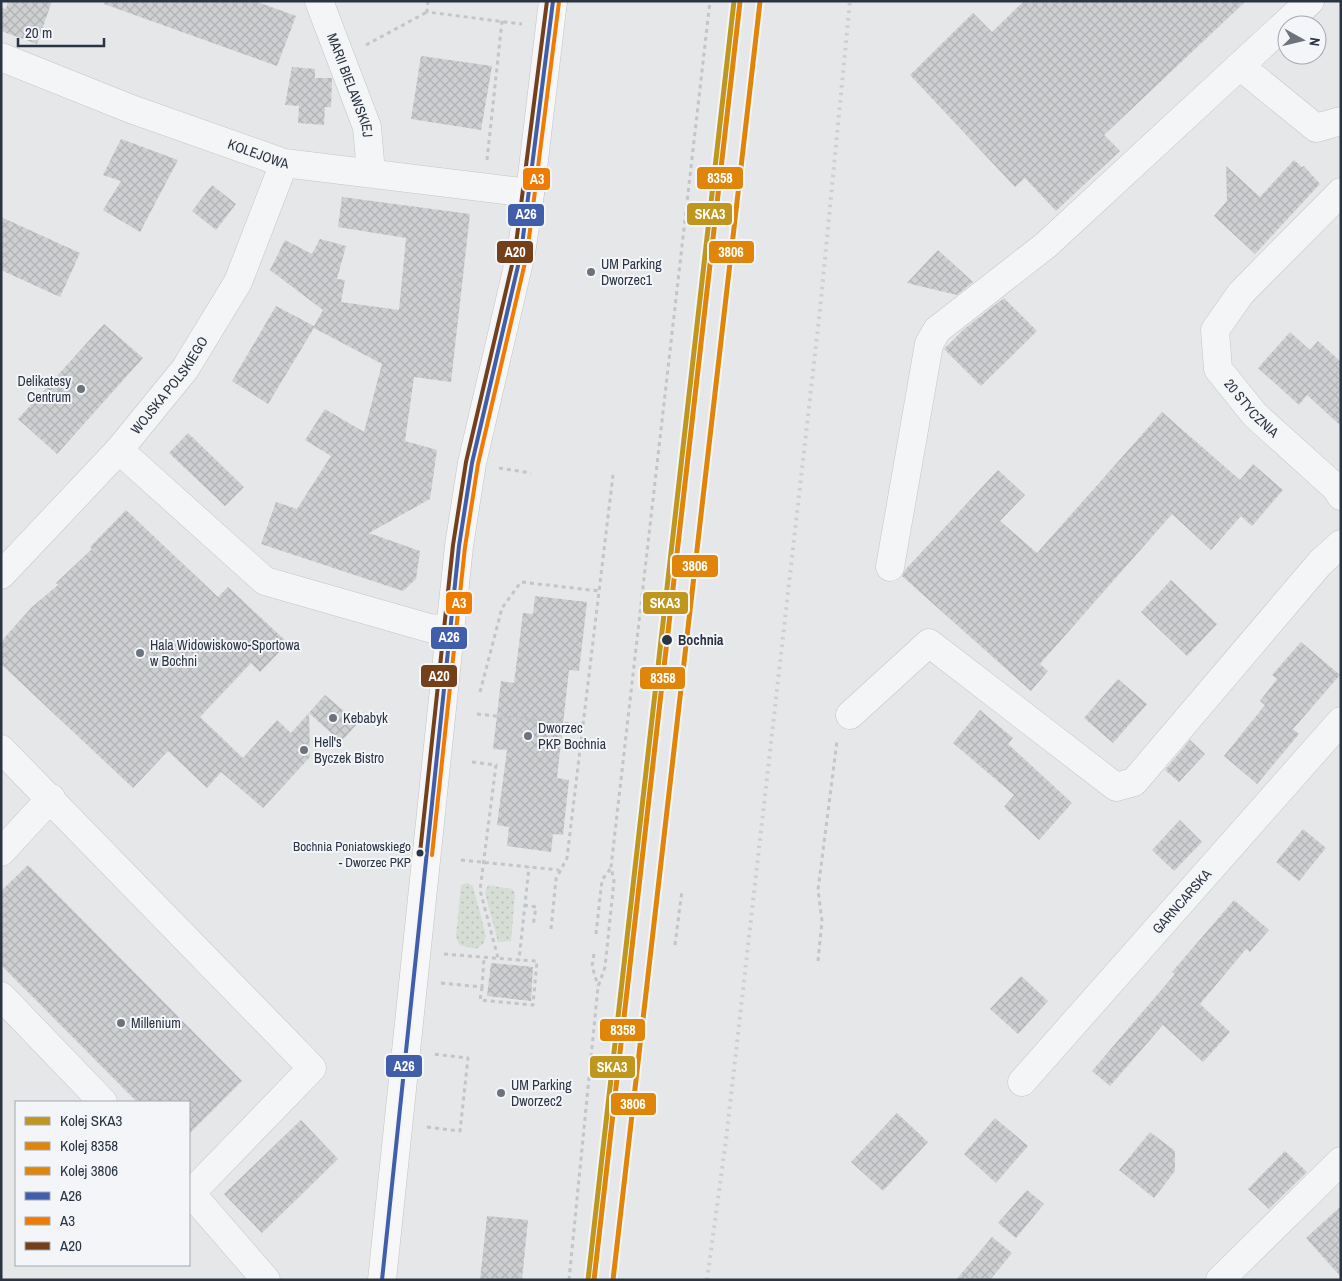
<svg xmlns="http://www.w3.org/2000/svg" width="1342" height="1281" font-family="'Archivo Narrow',sans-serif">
<defs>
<pattern id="grass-dots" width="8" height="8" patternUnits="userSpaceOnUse" patternTransform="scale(1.25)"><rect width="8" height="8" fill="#d6ddd5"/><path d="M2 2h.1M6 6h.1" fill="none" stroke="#b8beb8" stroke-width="1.8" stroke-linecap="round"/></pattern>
<pattern id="building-cross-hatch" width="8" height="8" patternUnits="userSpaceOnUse" patternTransform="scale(1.25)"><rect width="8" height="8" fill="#cdcfd1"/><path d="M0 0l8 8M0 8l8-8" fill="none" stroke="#b0b2b5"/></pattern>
</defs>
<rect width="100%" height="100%" fill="#e5e7e9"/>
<path fill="url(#grass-dots)" d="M468,883l5,3 13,50 -3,8 -7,5 -17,-4 -3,-9 5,-51z
M488,885l24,4 3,4 -4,48 -13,1 -13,-49z"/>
<path fill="url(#building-cross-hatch)" d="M8,1h44l-15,43 -36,-13v-24l5,2z
M104,1h151l41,15 -19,50 -173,-62z
M1024,1h222l-142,134 16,16 -64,60 -31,-33 -10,9 -105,-112 63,-62 19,19z
M421,56l71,10 -11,64 -70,-11z
M292,67l23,2v9h17l-1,29h-6l-1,18 -26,-2 1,-17 -14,-1z
M121,139l57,21 -38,72 -37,-22 18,-29 -18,-6z
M1294,160l8,7 2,-1 16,18 -65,70 -41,-38 13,-15 -1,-35 34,31z
M212,185l24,19 -20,26 -24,-19z
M342,197l128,17 -19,168 -37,-5 -9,64 32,9 -7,49 -61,34 51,18 -4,28 -13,12 -142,-47 15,-42 21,7 34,-53 -26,-16 20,-31 39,23 18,-68 -68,-36 -46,76 -36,-23 44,-75 38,20 9,-16 -53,-40 15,-30 27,14 8,-15 26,7 -9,33 8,1 -4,22 58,8 7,-72 -68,-11z
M1,217l79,36 -20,44 -59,-27z
M938,250l35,32 -16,13 -50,-12z
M1004,298l33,33 -56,55 -37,-37 20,-20z
M104,324l39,34 -86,96 -39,-35z
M1290,332l20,18 8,-9 23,21v64l-34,-31 -8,10 -41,-37z
M1162,412l78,68 13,-16 30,26 -31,36 -11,-10 -30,34 -39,-36 -132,150 8,7 -17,20 -129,-115 3,-6 93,-100 27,25 -25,26 37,32z
M188,433l56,54 -19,19 -56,-53z
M126,510l92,87 10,-10 60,56 -28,29 -9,-9 -51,54 43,41 34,-38 14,13 34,-38 33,28 -17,19 -32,-29 1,44 -47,51 -42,-36 -14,16 -39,-37 -35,37 -132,-124v-21l5,-7 26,-29 26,-22 -2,-2 36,-34 -2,-2z
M1171,580l46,44 -30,32 -46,-44z
M535,596l52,6 -8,69 -10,-1 -12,108 12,2 -6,55 -10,-1 -2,18 -44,-6 2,-19 -12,-2 10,-75 -14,-1 8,-68 13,2 9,-70 10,1z
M1301,642l39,33 -47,54 6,5 -42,50 -33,-28 41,-51 -5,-4 17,-22 -5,-4z
M1118,679l29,25 -34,39 -29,-25z
M980,710l33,28 -5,6 64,59 -33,37 -35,-33 10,-12 -61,-52z
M1190,740l15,14 -26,28 -14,-12z
M1180,820l22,22 -28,29 -22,-21z
M1303,829l23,19 -27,33 -23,-19z
M28,865l214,216 -53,53v-32h-52l-136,-137v-74z
M1234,900l35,30 -19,22 -4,-3 -46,55 30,28 -27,30 -40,-37 -53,61 -18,-15 83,-97 -3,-2z
M491,963l42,4 -2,34 -44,-5z
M1021,976l27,25 -30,33 -28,-25z
M897,1113l31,29 -45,49 -32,-29z
M995,1118l33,28 -32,37 -32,-29z
M301,1120l37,39 -76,74 -38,-39z
M1150,1132l25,19v20l-21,27 -35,-28z
M1285,1151l22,21 -38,37 -21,-20z
M1027,1190l17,14 -28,34 -18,-15z
M1341,1206v71l-35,-39z
M487,1216l41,4 -6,60h-42z
M992,1237l20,16 -22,27h-34z"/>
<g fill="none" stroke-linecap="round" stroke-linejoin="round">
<defs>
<g id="minor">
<path id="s1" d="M319,1l48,126 4,46"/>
<path id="s2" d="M1,57l130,52 153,54 246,30"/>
<path d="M1240,66l76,62 25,-7"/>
<path id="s3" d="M1341,192l-100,101 -26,37 3,39 37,46 81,73 5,8"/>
<path d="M119,450l146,131 164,47 20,2"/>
<path d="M890,567l39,-223 8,-14 109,-85 264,-244"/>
<path id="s4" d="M1,575l118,-125 66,-81 53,-87 46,-119"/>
<path d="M850,715l79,-72 187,144 18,-5 186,-219 21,-19"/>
<path d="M1,749l311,319 -121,125"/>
<path d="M1,852l50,-54"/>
<path d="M1,996l102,106"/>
<path id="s5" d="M1022,1082l319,-361"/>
<path d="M189,1191l77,89"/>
<path d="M1220,1280l121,-119"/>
</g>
<path id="major" d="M382,1280l77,-734 13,-83 49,-210 9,-60 23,-192"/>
</defs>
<use href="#minor" stroke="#c3c5c7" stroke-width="29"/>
<use href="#major" stroke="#c1c4c7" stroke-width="29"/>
<path stroke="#c4c5c9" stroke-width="3" stroke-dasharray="4 4" stroke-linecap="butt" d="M428,1l-1,11 95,12
M366,45l61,-33
M487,160l15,-139
M499,468l32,5
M480,692l22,-84 19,-26 78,9
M477,714l105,11
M472,762l24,3 -16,125 18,68
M461,860l98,10
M524,905l12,2 -3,19
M551,929l5,-50 11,-21 46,-383
M596,934l6,-54 9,-12
M675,945l7,-55
M444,954l75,6 10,-93
M594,954l-2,12 6,20
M818,961l4,-40 -4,-31 19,-149
M441,983l41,4 2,-29
M482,987l-2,13 53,5 4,-44 -18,-1
M427,1127l33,4 8,-73 -35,-4
M569,1280l29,-293 7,-20 9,-86 -3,-14 99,-866"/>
<use href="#minor" stroke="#f4f5f6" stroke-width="28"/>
<use href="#major" stroke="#f7f7f8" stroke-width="28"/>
<path stroke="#cecfd1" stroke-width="4" stroke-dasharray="2.5 5" stroke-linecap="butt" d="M707,1280l19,-140 94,-830 30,-309"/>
<defs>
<path id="bus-1" d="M382,1280l77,-734 13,-83 49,-210 32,-252"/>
<path id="bus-2" d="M432,855l33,-308 13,-83 49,-210 32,-252"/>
<path id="bus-3" d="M420,853l33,-308 13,-83 49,-210 32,-251"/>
</defs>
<use href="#bus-1" stroke="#f3f5f8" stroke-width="8"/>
<use href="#bus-2" stroke="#f3f5f8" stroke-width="8"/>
<use href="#bus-3" stroke="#f3f5f8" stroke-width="8"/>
<use href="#bus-1" stroke="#415eaa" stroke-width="4"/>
<use href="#bus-2" stroke="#ef7c00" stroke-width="4"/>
<use href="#bus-3" stroke="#74401a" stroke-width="4"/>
<defs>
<path id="rail-1" d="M588,1280l146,-1279"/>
<path id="rail-2" d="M594,1280l146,-1278"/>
<path id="rail-3" d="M613,1280l147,-1278"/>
</defs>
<use href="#rail-1" stroke="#f3f5f8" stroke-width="9"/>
<use href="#rail-2" stroke="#f3f5f8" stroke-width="9"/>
<use href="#rail-3" stroke="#f3f5f8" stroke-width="9"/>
<use href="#rail-1" stroke="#bf971f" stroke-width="5"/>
<use href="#rail-2" stroke="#df860a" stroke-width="5"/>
<use href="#rail-3" stroke="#df860a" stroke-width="5"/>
</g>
<g fill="#6c737d" stroke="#f3f5f8" stroke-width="2">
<circle cx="591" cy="272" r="5"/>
<circle cx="81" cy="389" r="5"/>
<circle cx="140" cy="653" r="5"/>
<circle cx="333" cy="718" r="5"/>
<circle cx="528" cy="736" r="5"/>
<circle cx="304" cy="750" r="5"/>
<circle cx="121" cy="1023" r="5"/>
<circle cx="501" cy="1093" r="5"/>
</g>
<g fill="#2b3443" stroke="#f3f5f8" stroke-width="2">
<circle cx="667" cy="640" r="6"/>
<circle cx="420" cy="853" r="4.5"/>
</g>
<g text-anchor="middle" stroke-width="4" stroke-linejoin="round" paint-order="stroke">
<g font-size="13" fill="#2b3443" stroke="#f3f5f8" text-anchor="end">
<text x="411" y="851">Bochnia Poniatowskiego<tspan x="411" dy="16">- Dworzec PKP</tspan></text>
</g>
<g font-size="14" fill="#2b3443" stroke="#f3f5f8">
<text dy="5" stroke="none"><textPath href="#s1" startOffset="90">MARII BIELAWSKIEJ</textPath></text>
<text dy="5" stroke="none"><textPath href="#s2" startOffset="275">KOLEJOWA</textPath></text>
<text dy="5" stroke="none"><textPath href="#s4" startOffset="254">WOJSKA POLSKIEGO</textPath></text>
<text dy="5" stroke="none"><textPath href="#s3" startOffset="278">20 STYCZNIA</textPath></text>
<text dy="5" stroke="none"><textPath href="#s5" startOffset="241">GARNCARSKA</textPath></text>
</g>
<g font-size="14" fill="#2b3443" stroke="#f3f5f8" text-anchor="start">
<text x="601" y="269">UM Parking<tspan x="601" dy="16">Dworzec1</tspan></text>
<text x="71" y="386" text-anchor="end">Delikatesy<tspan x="71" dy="16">Centrum</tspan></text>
<text x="150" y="650">Hala Widowiskowo-Sportowa<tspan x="150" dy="16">w Bochni</tspan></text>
<text x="343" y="723">Kebabyk</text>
<text x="538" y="733">Dworzec<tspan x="538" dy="16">PKP Bochnia</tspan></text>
<text x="314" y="747">Hell's<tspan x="314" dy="16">Byczek Bistro</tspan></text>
<text x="131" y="1028">Millenium</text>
<text x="511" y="1090">UM Parking<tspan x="511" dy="16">Dworzec2</tspan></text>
</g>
<g font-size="14" font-weight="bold" fill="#2b3443" stroke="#f3f5f8" text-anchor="start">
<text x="678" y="645">Bochnia</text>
</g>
</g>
<g stroke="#f3f5f8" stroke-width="2">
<rect x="696" y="166" width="48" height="24" rx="5" fill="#df860a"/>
<rect x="522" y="167" width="29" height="24" rx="5" fill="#ef7c00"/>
<rect x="686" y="202" width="47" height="24" rx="5" fill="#bf971f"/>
<rect x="507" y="203" width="38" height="24" rx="5" fill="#415eaa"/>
<rect x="496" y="240" width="38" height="24" rx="5" fill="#74401a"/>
<rect x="708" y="240" width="47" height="24" rx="5" fill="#df860a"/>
<rect x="671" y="554" width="48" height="24" rx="5" fill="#df860a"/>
<rect x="445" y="591" width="28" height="24" rx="5" fill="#ef7c00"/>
<rect x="642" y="591" width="47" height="24" rx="5" fill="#bf971f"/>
<rect x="430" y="626" width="38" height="24" rx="5" fill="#415eaa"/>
<rect x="420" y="664" width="38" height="24" rx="5" fill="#74401a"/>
<rect x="639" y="666" width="47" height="24" rx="5" fill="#df860a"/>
<rect x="599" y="1018" width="47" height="24" rx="5" fill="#df860a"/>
<rect x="385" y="1054" width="38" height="24" rx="5" fill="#415eaa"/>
<rect x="589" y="1055" width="47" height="24" rx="5" fill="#bf971f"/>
<rect x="610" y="1092" width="47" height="24" rx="5" fill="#df860a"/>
</g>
<g font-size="14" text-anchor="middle" font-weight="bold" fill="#fff">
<text x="720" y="183">8358</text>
<text x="537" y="184">A3</text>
<text x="710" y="219">SKA3</text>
<text x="526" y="219">A26</text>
<text x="515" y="257">A20</text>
<text x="731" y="257">3806</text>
<text x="695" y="571">3806</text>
<text x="459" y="608">A3</text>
<text x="665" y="608">SKA3</text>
<text x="449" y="642">A26</text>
<text x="439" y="681">A20</text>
<text x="663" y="683">8358</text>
<text x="623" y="1035">8358</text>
<text x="404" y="1071">A26</text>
<text x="612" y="1072">SKA3</text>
<text x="633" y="1109">3806</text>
</g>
<rect width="1342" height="1281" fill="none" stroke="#2b3443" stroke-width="5"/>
<rect x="15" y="1101" width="175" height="165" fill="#f3f5f8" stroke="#a3a8b0"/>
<rect x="25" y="1117" width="25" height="8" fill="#bf971f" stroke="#a3a8b0"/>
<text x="60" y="1126" font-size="15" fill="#2b3443">Kolej SKA3</text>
<rect x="25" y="1142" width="25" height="8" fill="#df860a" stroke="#a3a8b0"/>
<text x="60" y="1151" font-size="15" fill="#2b3443">Kolej 8358</text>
<rect x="25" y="1167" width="25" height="8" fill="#df860a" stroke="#a3a8b0"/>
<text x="60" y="1176" font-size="15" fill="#2b3443">Kolej 3806</text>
<rect x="25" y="1192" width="25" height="8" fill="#415eaa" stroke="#a3a8b0"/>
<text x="60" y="1201" font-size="15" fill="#2b3443">A26</text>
<rect x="25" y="1217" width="25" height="8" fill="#ef7c00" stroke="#a3a8b0"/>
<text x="60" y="1226" font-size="15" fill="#2b3443">A3</text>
<rect x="25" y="1242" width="25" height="8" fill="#74401a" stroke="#a3a8b0"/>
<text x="60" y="1251" font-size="15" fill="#2b3443">A20</text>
<g transform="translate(1302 40) rotate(98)"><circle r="24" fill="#f3f5f8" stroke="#a3a8b0"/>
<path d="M0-4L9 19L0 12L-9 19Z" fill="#6c737d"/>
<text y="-8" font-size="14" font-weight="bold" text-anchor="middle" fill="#2b3443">N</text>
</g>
<path d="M18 38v8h86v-8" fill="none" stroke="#2b3443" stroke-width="2.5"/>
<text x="25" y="38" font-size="15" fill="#2b3443" stroke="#f3f5f8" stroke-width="4" paint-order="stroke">20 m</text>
</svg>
